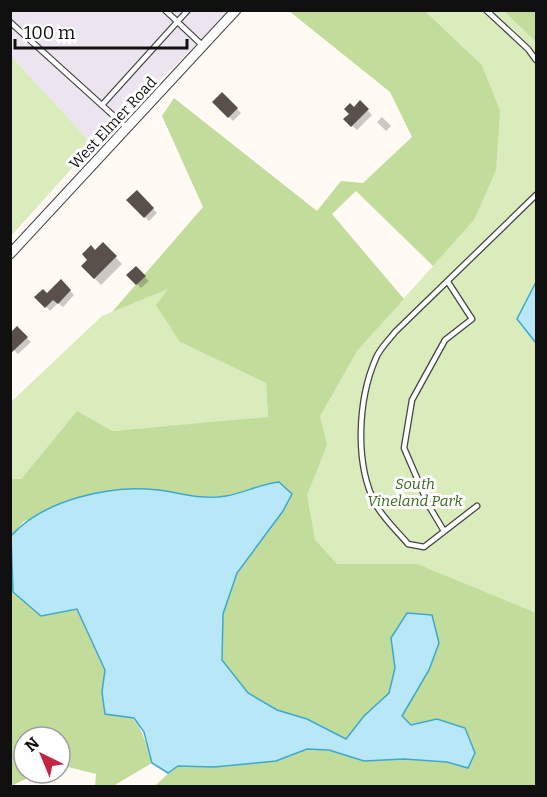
<svg xmlns="http://www.w3.org/2000/svg" width="547" height="797" font-family="Bitter,serif">
<rect width="100%" height="100%" fill="#fffbf4"/>
<path fill="#ece5ef" d="M11,11h220l-138,134 -82,-89z"/>
<path fill="#daebbc" d="M425,11h79l32,31v744h-381l13,-13 227,-105 -116,-186 78,-131 117,-131 26,-110 -18,-45z
M11,56l82,89 -82,91z
M170,288l10,54 86,41 2,35 -155,13 -36,-20 -56,68h-10v-77l91,-86z"/>
<path fill="#c1dc9b" d="M289,11h136l57,54 18,45 -4,60 -22,50 -41,46 -77,-75 -24,23 72,85 -47,52 -37,65 7,29 -20,50 8,45 22,24h80l119,49v173h-381l23,-20 36,1 62,-6 31,-12 22,1 35,11 40,-2 43,3 21,6 -31,-49 -27,6 -8,-9 27,-46 3,-55 -25,-2 -16,25 4,30 -6,25 -25,23 -17,23 -40,-20 -30,-9 -29,-17 -26,-33 1,-46 14,-41 46,-62 8,-16 -25,-11 -40,12 -38,1 -28,-7 -136,31 -13,15v-57h10l56,-68 36,20 155,-14 -2,-34 -86,-41 -24,-37 12,-16 -56,23 91,-105 -41,-91 12,-18 143,113 24,-30 22,2 49,-46 -22,-45z
M504,11h32v31z
M10,576l3,16 64,17 28,61 -3,22c35,28 38,28 50,71l-39,23h-18l1,-12 -36,-9v-28h-36v36h14l-27,13z"/>
<path fill="#b8e8f7" stroke="#3da8d0" stroke-width="1.5" d="M536,282v61l-19,-24z
M279,482l13,12 -9,17 -46,62 -14,41 -1,46 26,33 29,17 30,9 39,20 18,-23 25,-23 6,-25 -4,-30 16,-25 25,2 7,28 -10,27 -27,46 9,9 26,-6 28,9 10,25 -7,15 -21,-6 -43,-3 -40,2 -35,-11 -22,-1 -31,12 -62,6 -36,-1 -10,7 -16,-10 -8,-31 -10,-14 -29,-4 -3,-22 3,-22 -28,-61 -36,7 -28,-24 -2,-56c32,-36 100,-52 147,-46 25,3 41,10 68,6 18,-3 34,-12 53,-14z"/>
<path fill="#0003" d="M222,94l19,19 -8,8 -19,-19z
M360,102l12,13 -15,15 -12,-11z
M382,117l9,9 -5,5 -9,-9z
M137,192l20,21 -8,8 -21,-21z
M103,244l19,20 -21,21 -18,-19z
M136,268l13,13 -8,7 -13,-13z
M61,281l13,14 -11,12 -5,-4 -8,8 -13,-14 10,-2z
M17,328l14,14 -13,12 -8,-8z"/>
<path fill="#59504c" d="M222,92l16,16 -10,10 -16,-16z
M360,100l9,9 -18,18 -8,-8 6,-5 -5,-5 6,-6 4,4z
M137,190l17,18 -10,10 -18,-18z
M103,242l14,14 -23,23 -13,-13 6,-6 -5,-6 9,-9 4,5z
M136,266l10,10 -10,9 -10,-10z
M61,279l10,11 -13,14 -5,-4 -8,8 -11,-11 9,-8 4,4z
M17,326l11,11 -18,17v-21z"/>
<g fill="none" stroke-linecap="round" stroke-linejoin="round">
<defs>
<path id="lane" d="M165,10l38,36
M486,10l42,39 8,11
M10,22l116,105
M102,105l86,-95
M477,506l-53,41 -16,-3c-10,-12 -24,-25 -32,-39 -22,-41 -18,-106 0,-147 4,-10 13,-18 19,-26l141,-137
M444,531l-15,-25 -25,-58 8,-48 33,-60 27,-21 -24,-37"/>
<path id="street" d="M10,254l226,-244"/>
</defs>
<use href="#lane" stroke="#434343" stroke-width="7"/>
<use href="#street" stroke="#434343" stroke-width="11"/>
<use href="#lane" stroke="#fff" stroke-width="4.5"/>
<use href="#street" stroke="#fff" stroke-width="9"/>
</g>
<g text-anchor="middle" stroke-width="6" stroke-linejoin="round" paint-order="stroke">
<g font-size="15" fill="#101010" stroke="#fff">
<text transform="translate(113 123) rotate(-47)" y="5">West Elmer Road</text>
</g>
<g font-size="15" font-style="italic" fill="#386a1e" stroke="#fff">
<text x="415" y="489">South<tspan x="415" dy="17">Vineland Park</tspan></text>
</g>
</g>
<rect width="547" height="797" fill="none" stroke="#101010" stroke-width="24"/>
<g transform="translate(42 755) rotate(317)"><circle r="28" fill="#ffffff" stroke="#9f9f9f" stroke-width="1.5"/>
<path d="M0-4.5L10 22L0 15L-10 22Z" fill="#c42541"/>
<text y="-9" font-size="16" font-weight="bold" text-anchor="middle" fill="#101010">N</text>
</g>
<path d="M15 39v9h172v-9" fill="none" stroke="#101010" stroke-width="3"/>
<text x="24" y="39" font-size="18" fill="#101010" stroke="#ffffff" stroke-width="4.5" paint-order="stroke">100 m</text>
</svg>
